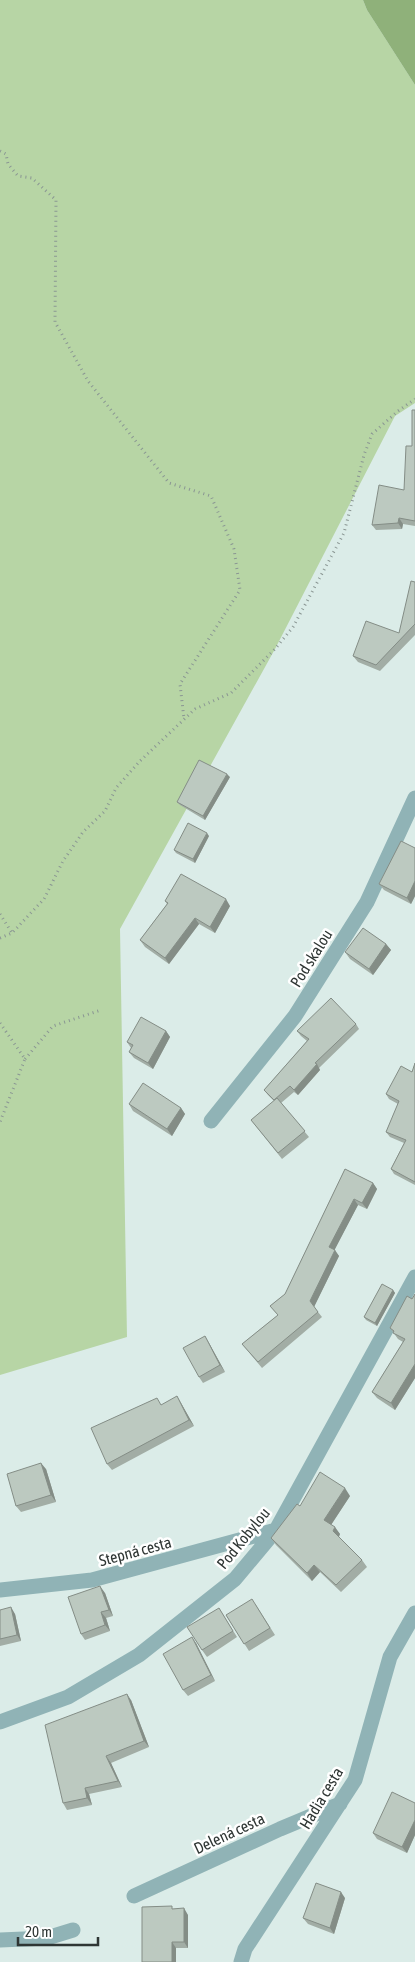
<svg xmlns="http://www.w3.org/2000/svg" width="415" height="1962" font-family="'Asap Condensed',sans-serif">
<rect width="100%" height="100%" fill="#dbece8"/>
<path fill="#b7d5a5" d="M0,0h363l4,10 48,75v318l-20,13 -120,233 -155,280 7,408 -127,38z"/>
<path fill="#8fb17a" d="M363,0h52v85l-48,-75z"/>
<g fill="none" stroke-linecap="round" stroke-linejoin="round">
<path stroke="#8a9693" stroke-width="3" stroke-dasharray="1 4" stroke-linecap="butt" d="M0,151l6,3 2,10 10,12 14,2 24,22 -1,122 33,59 81,102 42,13 23,53 6,41 -60,94 4,35
M0,914l12,19
M0,938l12,-5 32,-34 19,-38 20,-29 22,-21 11,-23 24,-27 55,-52 36,-16 44,-44 18,-22 51,-94 20,-78 8,-21 26,-23 17,-12
M0,1023l25,36 -25,63
M25,1059l28,-33 48,-16"/>
<path stroke="#90b3b6" stroke-width="15" d="M211,1121l84,-105 72,-114 48,-104
M0,1590l92,-10 184,-50
M0,1722l68,-25 71,-42 96,-76 41,-49 139,-253
M134,1896l146,-67 60,-25
M0,1940l47,-2 26,-8
M241,1962l4,-13 110,-169 35,-123 25,-44"/>
</g>
<path fill="#a2ada5" d="M415,410v116l-12,-2 -1,5 -26,1 -4,-5 32,-35 8,-44z
M415,582v53l-35,36 -22,-9 -5,-6 46,-23z
M230,777l-25,43 -25,-15 -3,-3z
M209,836l-14,27 -19,-10 -2,-3z
M415,848v48l-4,8 -27,-14 -5,-6z
M165,901l65,5 -15,27 -16,-9 -30,40 -24,-17 -5,-7 27,-36z
M386,944l5,6 -18,25 -23,-16 -5,-7z
M356,1024l3,5 -40,39 1,2 -22,25 -4,-3 -13,11 28,34 -27,22 -31,-39 23,-19 -6,-6 -4,-5 43,-49 -6,-5 -4,-5z
M166,1031l4,6 -17,32 -19,-11 -5,-6 2,-4 -4,-6z
M415,1063v122l-21,-11 -3,-5 13,-26 -14,-6 -4,-5 12,-28 -9,-5 -3,-5 26,-22z
M129,1104l52,4 4,6 -13,22 -39,-25z
M345,1169l28,14 4,6 -10,20 -9,-4 -24,45 5,6 -25,51 8,10 -60,51 -20,-24 36,-29 -8,-9 15,-12z
M393,1290l2,3 -18,33 -11,-6 -2,-3z
M415,1294v84l-20,32 -18,-12 -5,-6 31,-50 -5,-3 -8,-11z
M205,1336l4,7 16,29 -22,11 -4,-6z
M177,1396l4,7 13,23 -82,44 -5,-6z
M46,1469l10,33 -35,10 -5,-6z
M350,1496l-19,29 9,9 -1,3 23,23 5,7 -26,25 -21,-20 -8,9 -36,-36 -5,-7 29,-32z
M105,1593l8,23 -7,2 4,13 -25,9 -4,-6z
M256,1605l19,30 -26,16 -23,-36z
M219,1608l18,29 -30,20 -5,-7z
M0,1610l15,4 6,27 -21,5z
M196,1643l19,38 -27,15 -5,-6z
M131,1700l18,47 -38,16 11,24 -33,7 3,11 -25,5 -4,-7z
M415,1803v32l-8,18 -30,-14 -4,-6z
M345,1898l-11,36 -26,-10 -5,-6z
M174,1909l14,6v33h-12v14h-34z"/>
<path fill="#848d86" d="M399,518l4,6 -1,5 -4,-6z
M227,774l3,3 -25,43 -2,-4z
M207,833l2,3 -14,27 -2,-4z
M415,881v15l-4,8 -4,-6z
M226,899l4,7 -15,27 -5,-6z
M195,918l4,6 -30,40 -4,-6z
M386,944l5,6 -18,25 -4,-6z
M166,1031l4,6 -17,32 -5,-6z
M317,1064l3,6 -22,25 -4,-5z
M181,1108l4,6 -13,22 -5,-7z
M373,1183l4,6 -10,20 -5,-6z
M354,1199l4,6 -25,48 -4,-6z
M335,1250l4,6 -25,51 -4,-6z
M393,1290l2,3 -18,33 -2,-3z
M205,1336l4,7 16,29 -5,-7z
M415,1364v14l-20,32 -4,-7z
M177,1396l4,7 13,23 -5,-6z
M41,1463l5,6 10,33 -5,-7z
M345,1488l5,8 -21,32 -5,-8z
M335,1527l5,7 -2,4 -5,-7z
M314,1565l6,7 -8,9 -5,-8z
M100,1586l5,7 8,23 -4,-6z
M11,1607l4,7 6,27 -4,-6z
M101,1612l5,6 4,13 -5,-6z
M192,1637l4,6 19,38 -4,-6z
M127,1694l4,6 18,47 -5,-6z
M106,1756l5,7 11,24 -4,-6z
M85,1788l4,6 3,11 -5,-7z
M415,1820v15l-8,18 -5,-6z
M341,1892l4,6 -11,36 -4,-6z
M184,1908l4,7v33l-4,-6z
M172,1942l4,6v14h-4z"/>
<path fill="#bcc9c0" stroke="#848d86" d="M412,410h3v111l-16,-3 -1,5 -26,2 7,-40 25,5 2,-44h6z
M411,581l4,1v42l-39,41 -23,-9 13,-35 33,12z
M199,760l28,14 -24,42 -26,-14z
M188,823l19,10 -14,26 -19,-9z
M401,841l14,7v33l-8,17 -28,-14z
M181,874l45,25 -16,28 -15,-9 -30,40 -25,-18 28,-37 -3,-2z
M363,928l23,16 -17,25 -24,-17z
M331,998l25,26 -41,39 2,1 -23,26 -4,-4 -16,14 -10,-10 45,-51 -12,-8z
M141,1017l25,14 -18,32 -19,-11 4,-7 -6,-3z
M415,1063v119l-24,-13 15,-29 -20,-8 13,-31 -13,-7 15,-28 11,6z
M143,1083l38,25 -14,21 -38,-25z
M277,1098l28,33 -27,22 -27,-33z
M345,1169l28,14 -11,20 -8,-4 -25,48 6,3 -25,51 8,11 -60,50 -16,-18 36,-29 -8,-9 15,-12z
M382,1284l11,6 -18,33 -11,-6z
M415,1294v70l-24,39 -19,-11 33,-53 -12,-6 1,-2 -4,-3 17,-32 5,3z
M205,1336l15,29 -21,12 -16,-29z
M177,1396l12,24 -82,44 -16,-36 66,-30 4,7z
M41,1463l10,32 -35,11 -9,-32z
M320,1472l25,16 -21,32 11,7 -2,4 29,29 -26,25 -22,-20 -7,8 -36,-35 26,-34 3,2z
M100,1586l9,24 -8,2 4,13 -24,9 -13,-37z
M252,1599l18,29 -26,16 -18,-29z
M11,1607l6,28 -17,4v-29z
M219,1608l14,23 -31,19 -15,-23z
M192,1637l19,38 -28,15 -20,-36z
M127,1694l17,47 -38,15 12,25 -33,7 2,10 -24,5 -18,-78z
M392,1792l23,11v17l-13,27 -29,-14z
M316,1883l25,9 -11,36 -27,-10z
M172,1906v3l12,-1v34h-12v20h-30v-55z"/>
<g text-anchor="middle" stroke-width="5" stroke-linejoin="round" paint-order="stroke">
<g font-size="16" fill="#2f3634" stroke="#fff">
<text transform="translate(311 958) rotate(-58)" y="6">Pod skalou</text>
<text transform="translate(243 1538) rotate(-51)" y="6">Pod Kobylou</text>
<text transform="translate(135 1551) rotate(-15)" y="6">Stepná cesta</text>
<text transform="translate(321 1798) rotate(-59)" y="6">Hadia cesta</text>
<text transform="translate(229 1833) rotate(-25)" y="6">Delená cesta</text>
</g>
</g>
<path d="M18 1937v8h80v-8" fill="none" stroke="#2f3634" stroke-width="2.5"/>
<text x="25" y="1937" font-size="15" fill="#2f3634" stroke="#ffffff" stroke-width="4" paint-order="stroke">20 m</text>
</svg>
